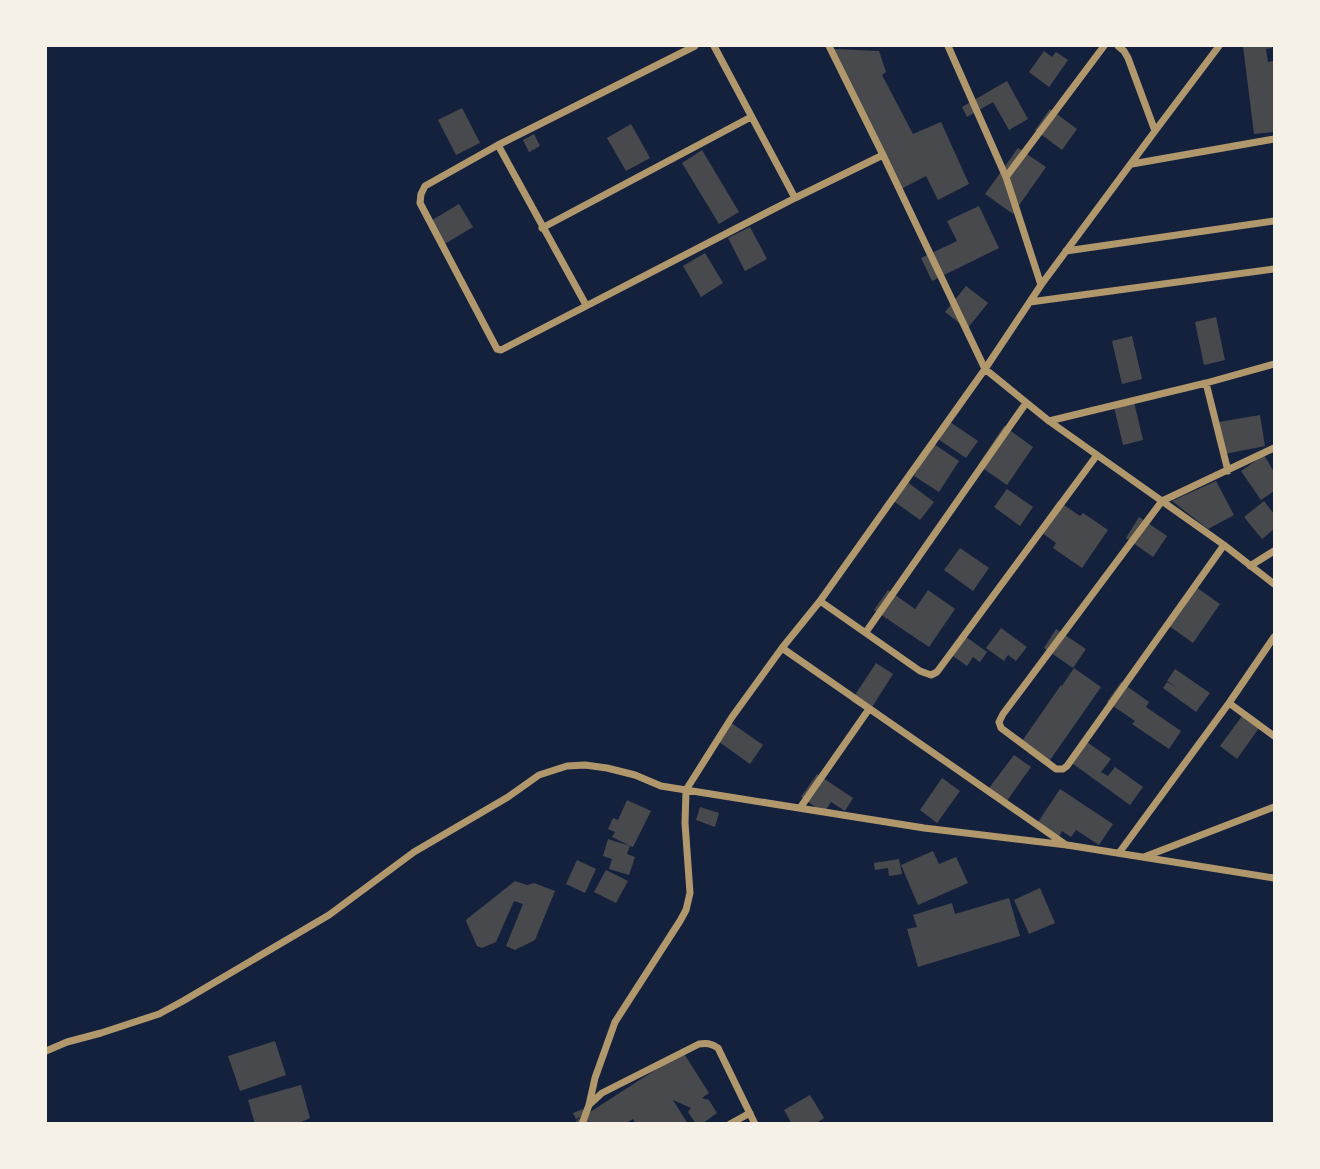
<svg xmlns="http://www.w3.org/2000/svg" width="1320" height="1169" font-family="'Source Sans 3',sans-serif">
<rect width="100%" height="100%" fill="#14213d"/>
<path fill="#48494c" d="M1243,46h28l1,2 -6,1 2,13 6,-1v71l-20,2z
M834,49l45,2 7,21 -4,3 31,59 28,-12 28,62 -31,16 -12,-24 -25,13z
M1044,51l8,6 4,-5 12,8 -19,27 -20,-15z
M1007,81l21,38 -19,11 -16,-28 -26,15 -5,-10z
M462,108l18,35 -24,12 -18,-35z
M1050,109l27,20 -15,21 -27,-20z
M631,124l19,34 -24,13 -19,-33z
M534,134l6,12 -11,6 -6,-12z
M1018,148l28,19 -33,47 -28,-20z
M702,150l37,62 -20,12 -37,-61z
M459,204l14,23 -30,18 -14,-23z
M979,206l20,42 -67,33 -11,-23 36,-17 -10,-20z
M750,227l17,32 -22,12 -17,-33z
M705,253l18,30 -22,14 -18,-31z
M966,286l22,17 -21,26 -22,-17z
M1216,317l9,43 -21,5 -9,-43z
M1132,336l10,43 -20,5 -10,-43z
M1134,402l9,38 -20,5 -9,-38z
M1260,415l5,31 -40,8 -6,-32z
M947,420l31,21 -12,17 -31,-21z
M1004,426l29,21 -26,38 -29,-20z
M931,442l28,19 -20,31 -25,-16 5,-8 -4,-3z
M1264,455l10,17v19l-13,9 -20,-29z
M906,481l28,21 -14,18 -28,-20z
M1216,481l18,34 -26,14 -36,-28z
M1007,489l26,18 -13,19 -26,-19z
M1058,501l22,15 3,-3 25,17 -26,38 -29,-20 3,-5 -18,-13z
M1264,501l10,13v15l-12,10 -18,-22z
M1139,517l28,19 -14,21 -27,-19z
M960,548l29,20 -16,23 -29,-21z
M1193,585l27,19 -27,39 -28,-20z
M888,590l27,19 13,-19 27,19 -26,38 -55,-37z
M1001,628l26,19 -11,14 -8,-6 -4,6 -18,-13z
M1056,629l30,20 -13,19 -29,-20z
M962,634l25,18 -7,10 -7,-5 -6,9 -18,-13z
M876,663l17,11 -24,38 -18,-11z
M1074,668l27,19 -53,76 -28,-19 41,-59 1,1z
M1175,669l35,24 -14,19 -33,-24 4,-6 11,6 -11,-7z
M1121,682l28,20 -3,5 35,24 -12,18 -37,-25 3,-3 -28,-19z
M1242,716l17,12 -22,31 -17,-13z
M727,720l36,25 -13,19 -35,-25z
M1084,740l27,19 -10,13 7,4 7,-9 28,20 -13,18 -61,-44z
M1014,755l17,12 -27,38 -18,-13z
M817,774l36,24 -8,13 -14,-9 -7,11 -23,-16z
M942,778l18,13 -23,32 -17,-13z
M1060,789l53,35 -14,21 -23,-15 -5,7 -9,-6 -5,9 -21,-15z
M627,800l24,11 -18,36 -3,-1 -3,8 8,3 -6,18 -20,-6 3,-10 -9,-3 5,-17 22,7 -18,-9 3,-5 -7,-3 5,-11 5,2z
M700,807l19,6 -4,14 -19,-7z
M933,851l6,13 17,-7 12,26 -50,22 -17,-40z
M899,859l3,15 -13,2 -1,-8 -13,2 -1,-7z
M577,860l19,9 -11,24 -19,-9z
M606,870l22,11 -12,22 -22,-11z
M515,881l12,4 7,-2 21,8 -20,49 -20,10 -9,-4 17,-42 -9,-3 -18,41 -14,6 -5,-2 -11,-25 1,-2z
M1040,888l15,35 -26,11 -15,-34z
M1009,898l11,38 -102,31 -11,-38 10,-2 -4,-12 39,-12 3,11z
M275,1041l11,34 -46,16 -12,-35z
M683,1052l26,41 -7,5 7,2 8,13 -15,11h-6l-8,-12 3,-4 -18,-8 15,24h-52l-3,-5 -8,5h-50l2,-4 8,-5 -9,4 -3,-6 10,-4 3,5h1z
M301,1085l9,33 -13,6h-42l-7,-24z
M810,1095l14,23 -9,6h-23l-8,-14z"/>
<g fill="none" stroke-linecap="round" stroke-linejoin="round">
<path stroke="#b1986c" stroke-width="7" d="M695,46l-197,99 -73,41 -4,8 -1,9 77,146 4,1 294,-152 88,-43
M714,46l81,152
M829,46l54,109 102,214 64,52 175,124 50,39
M948,46l58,131 35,108
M1118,46l6,5 4,7 27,73 -114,154 -56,84 -165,232 -38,47 -50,69 -46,73 238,38 143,17 207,33
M1155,131l64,-85
M498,145l88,160
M1132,164l142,-25
M1006,177l98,-131
M542,228l209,-111
M1066,251l208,-30
M1030,302l244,-33
M1206,383l68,-19
M1049,421l157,-38 22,88
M1224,545l-157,221 -4,3h-7l-55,-41 -2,-6 4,-8 159,-213 112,-53
M1250,566l24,-15
M820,601l100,70 11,4 6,-3 160,-217
M866,632l160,-229
M782,648l284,197
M1229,703l45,33
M800,808l69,-99
M1119,853l110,-150 45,-66
M1144,857l130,-50
M46,1051l21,-9 34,-9 58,-19 24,-13 146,-86 85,-63 94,-55 31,-22 28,-9 18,-1 22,3 28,7 26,11 25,4 -1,33 5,70 -4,17 -6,11 -65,101 -20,56 -6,27
M582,1124l7,-19 13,-12 97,-49c7,-1 12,-1 19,4l37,76
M730,1124l20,-11"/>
</g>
<rect width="1320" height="1169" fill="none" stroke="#f6f1e7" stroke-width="94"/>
</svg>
